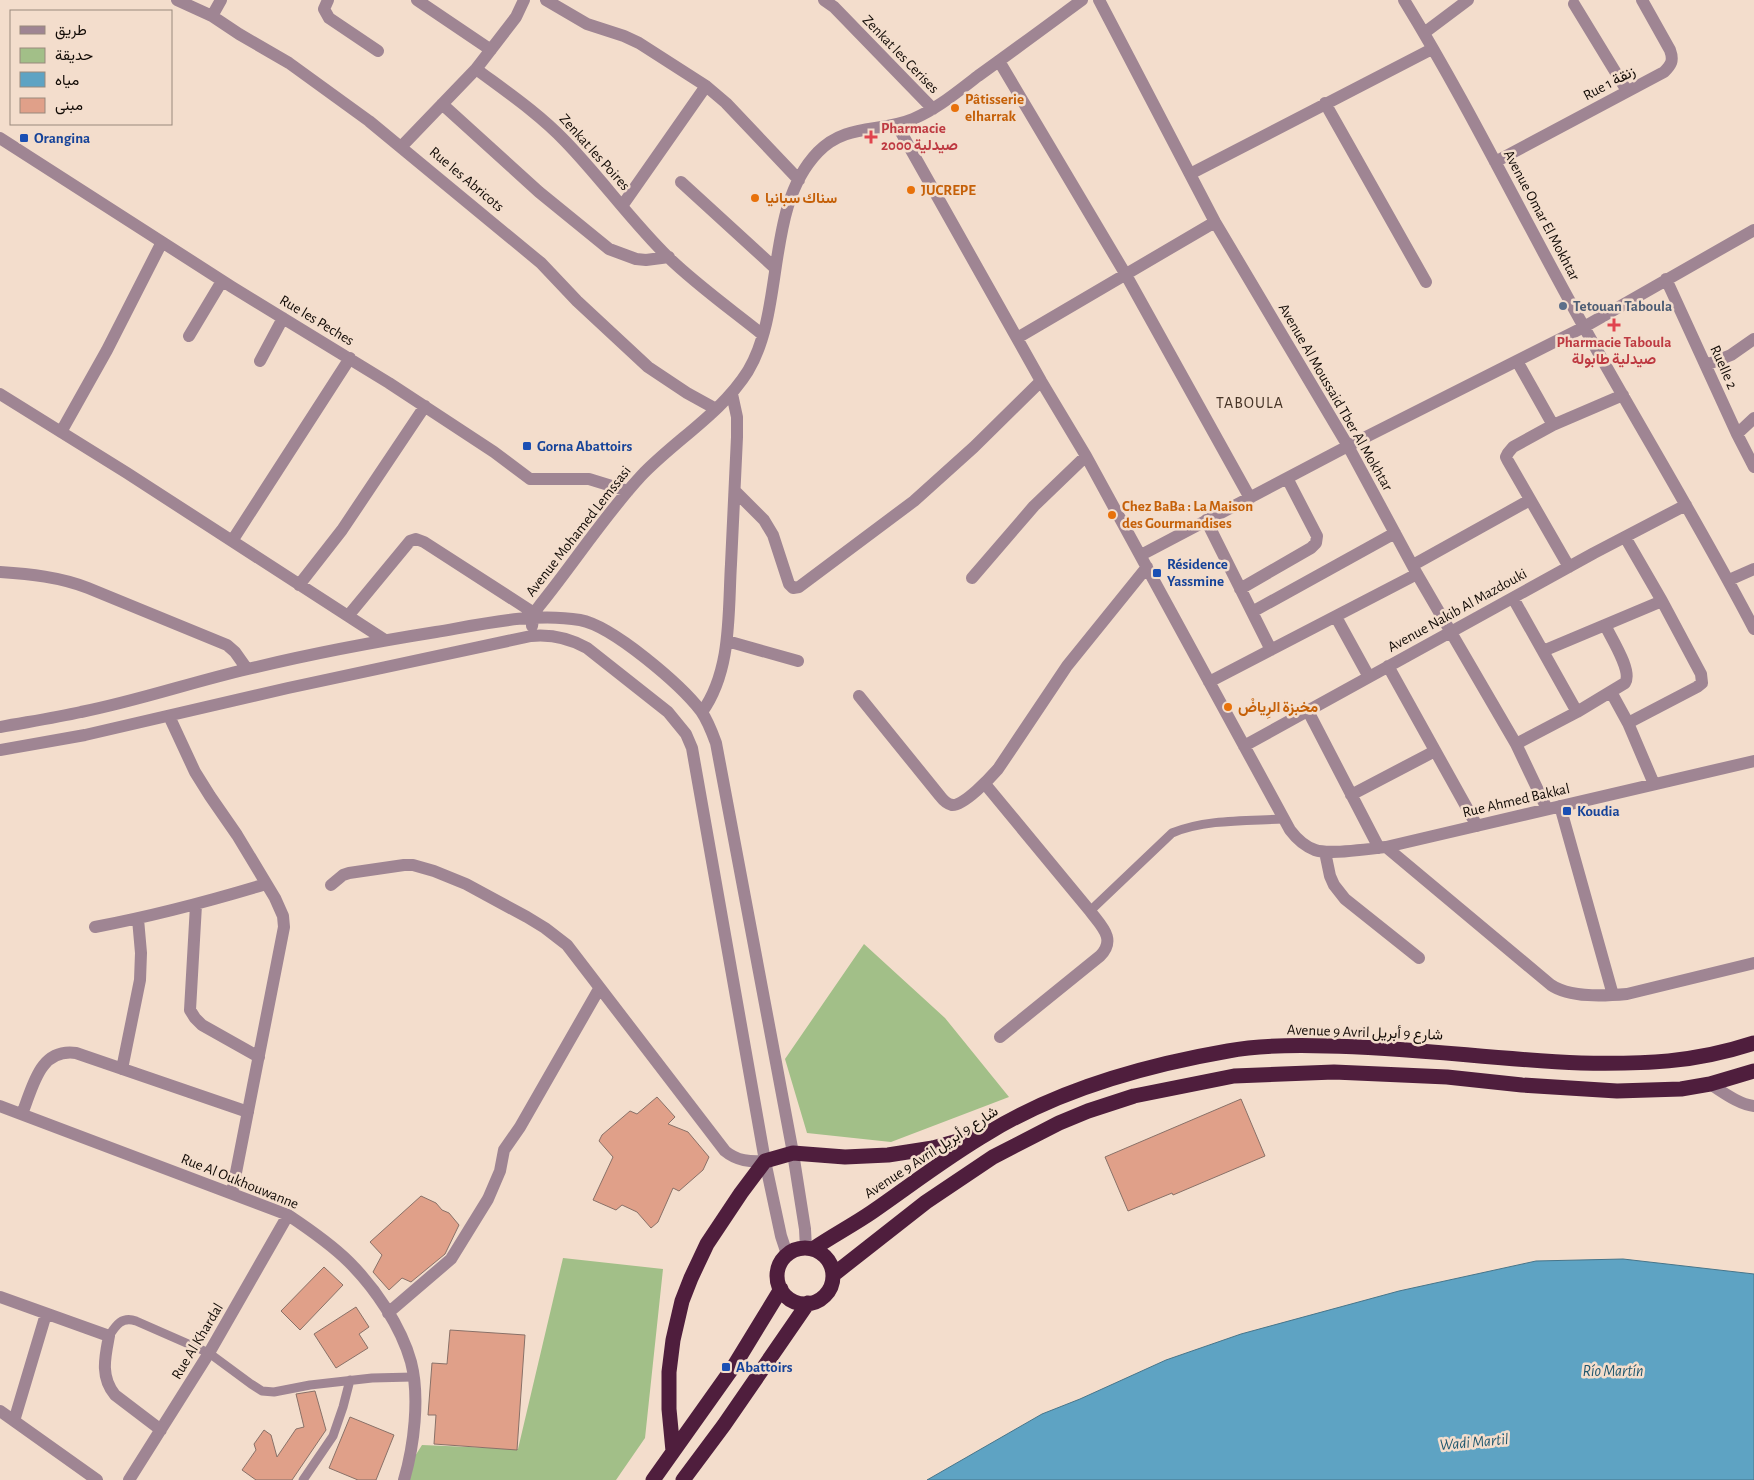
<svg xmlns="http://www.w3.org/2000/svg" width="1754" height="1480" font-family="'Alegreya Sans',Vazirmatn,sans-serif">
<rect width="100%" height="100%" fill="#f3ddcc"/>
<path fill="#a2bf88" d="M864,944l81,74 64,79 -118,45 -84,-9 -22,-74z
M563,1258l100,11 -18,169 -29,42h-216l22,-35 96,4z"/>
<path fill="#5ea3c3" stroke="#47758a" d="M1623,1259l131,15v206h-827l115,-66 38,-15 86,-39 75,-26 158,-43 137,-30z"/>
<path fill="#e0a089" stroke="#897168" d="M657,1097l18,20 -7,7 20,8 21,25 -6,13 -24,21 -6,-3 -15,34 -7,6 -14,-16 -15,-7 -6,5 -23,-10 20,-43 -14,-16 3,-6 28,-24 7,3z
M1241,1099l24,57 -92,39 -1,-2 -44,18 -23,-54z
M421,1196l15,7 6,7 7,3 10,12 -14,29 -34,28 -9,-4 -13,12 -16,-18 9,-17 -12,-13z
M324,1267l19,18 -43,45 -19,-19z
M356,1307l13,20 -10,7 9,14 -32,20 -22,-34z
M450,1330l75,5 -8,115 -83,-6 2,-29h-8l4,-52 15,1z
M315,1391l11,39 -34,50h-36l-14,-10 14,-20 -2,-6 10,-14 7,5 6,22 19,-28 8,-2 -8,-33z
M350,1417l44,18 -18,45h-18l-29,-12z"/>
<g fill="none" stroke-linecap="round" stroke-linejoin="round">
<path stroke="#9f8593" stroke-width="9" d="M1090,911l82,-78c33,-14 76,-12 111,-14
M109,1336c7,-11 13,-20 27,-15l73,32 42,31 11,7 12,1 36,-7 62,-7 41,-1
M303,1480l30,-44 10,-29 7,-27"/>
<path stroke="#9f8593" stroke-width="12" d="M177,0l35,16 27,18 50,29 80,58 172,142 36,38 71,66 39,26 29,16
M328,0l-4,9 5,9 49,33
M417,0l74,50
M546,0l41,24 37,12 15,7 67,43 20,17 73,77
M824,0l10,7 99,102
M1099,0l116,222 133,224 69,128 99,170 31,65
M1404,0c65,106 119,218 180,327 56,101 117,200 170,302
M1574,4l53,87
M212,16l9,-16
M1424,33l44,-33
M999,61l127,214 124,223
M476,69l40,-52 8,-17
M1325,103l101,179
M442,104l97,88 70,57 27,10 10,1 23,-3
M897,125l144,256 45,75 204,374c6,8 14,16 25,20 14,5 54,-1 71,-3l368,-86
M0,138l232,149 157,96 105,69 36,27h59l39,12
M401,147l75,-78c31,23 62,44 89,72 36,37 66,80 104,117 29,28 63,52 94,77
M1495,162l169,-90c7,-7 10,-11 6,-22l-28,-50
M1190,174l242,-125
M681,182l94,86
M622,206l84,-120
M1666,279l71,155 17,33
M189,336l33,-55
M1017,338l198,-116
M260,361l23,-43
M1517,361l36,64
M1706,365l25,-10 23,-16
M0,394l127,79 258,167
M61,432l46,-82 55,-108
M1737,434l17,-16
M735,491l29,29 9,15 16,49 4,4 6,-1 115,-86 60,-54 67,-66
M1206,520l65,130
M232,541l118,-183
M1141,555l207,-109 236,-119 170,-97
M1413,565l117,-65
M1569,567l-61,-106 -2,-4 2,-4 5,-6 40,-22 70,-30
M0,572c30,2 60,5 88,16l139,57 8,7 12,17
M972,578l62,-72 52,-50
M1729,580l25,-11
M299,585l43,-55 83,-124
M1240,589l71,-41 5,-5 1,-7 -30,-58
M1513,598l64,114
M1252,612l143,-79
M348,616l62,-75 6,-2 8,3 110,71
M1336,617l33,60
M532,626l2,-13 6,-8c34,-42 64,-89 101,-129 34,-36 80,-62 107,-105 38,-64 16,-163 70,-219 28,-29 61,-19 95,-33 24,-10 44,-27 65,-43 35,-25 70,-51 104,-76
M727,641l71,20
M1543,651l119,-50 -37,-64
M1388,666l89,160
M1209,682l208,-108
M1611,692l17,31 26,61
M859,696l81,100c3,4 7,8 12,9 12,1 39,-28 46,-36l69,-103 80,-99
M1308,711l71,137
M702,712c30,-42 26,-99 29,-148 2,-42 4,-84 6,-127v-20l-5,-23
M169,716l26,56 15,24 27,39 38,63 8,18 1,11 -52,266
M1628,723l69,-36 5,-4 -1,-9 -39,-73
M0,727c27,-5 54,-9 81,-15 56,-11 111,-30 167,-43 62,-15 125,-27 188,-37 47,-8 98,-20 144,-12 33,6 101,65 121,91 7,10 11,21 15,32l77,410 12,76 1,19
M1516,744l61,-32 48,-29c8,-12 -14,-45 -20,-58
M1244,746l350,-193 92,-48
M0,750l85,-15 203,-47 243,-52c20,-2 38,2 56,12l81,64 18,22 6,14 73,413 16,75 6,18
M985,784l105,127c11,15 27,28 10,45l-100,81
M1351,795l84,-44
M1560,806l53,189
M1386,847l165,138c19,13 54,11 76,9l127,-31
M1325,852l5,24 4,9 11,14 74,59
M331,885l12,-10 6,-2 55,-8h9l21,6 32,13 61,33 18,11 22,17 158,206c12,10 25,11 40,10
M196,905l-6,105 5,8 7,7 57,32
M95,927c58,-11 115,-26 171,-43
M122,1069l18,-89 1,-27 -3,-34
M1710,1084c13,8 28,20 44,22
M0,1106l288,109c21,14 43,29 61,47 26,26 52,64 62,100 9,35 3,84 -7,118
M22,1114c11,-27 17,-66 54,-61l172,59
M0,1297l109,39c-4,21 -9,41 6,59l46,35
M388,1313l63,-54 37,-60 12,-28 4,-21 16,-23 79,-138
M0,1411l97,69
M14,1421l32,-107
M129,1480l80,-127 79,-138"/>
<path stroke="#4f1e3d" stroke-width="15" d="M777 1276a28 28 0 1 1 56 0a28 28 0 1 1-56 0Z
M813,1249c19,-13 40,-24 59,-37 39,-27 75,-55 116,-79 70,-43 159,-68 240,-82 32,-6 67,-6 99,-5 85,1 170,14 254,17 64,1 112,0 173,-20
M833,1275l93,-73 67,-45 66,-34 29,-12 46,-15 100,-20 100,-4 113,5 75,8 95,6 64,-2 29,-5 44,-13
M673,1451l-4,-42v-37l4,-32 9,-39 9,-23 16,-34 34,-51 24,-32 28,-8 52,4 43,-2 45,-7 39,-11
M653,1480l81,-114 47,-77
M683,1480l41,-55 84,-122"/>
</g>
<g fill="#e8710a" stroke="#f3ddcc" stroke-width="2">
<circle cx="955" cy="108" r="5"/>
<circle cx="911" cy="190" r="5"/>
<circle cx="755" cy="198" r="5"/>
<circle cx="1112" cy="515" r="5"/>
<circle cx="1228" cy="707" r="5"/>
</g>
<g fill="#e0444e" stroke="#f3ddcc" stroke-width="2">
<path d="M868.5 129.5h5v5h5v5h-5v5h-5v-5h-5v-5h5z"/>
<path d="M1611.5 317.5h5v5h5v5h-5v5h-5v-5h-5v-5h5z"/>
</g>
<g fill="#1a4fb4" stroke="#f3ddcc" stroke-width="2">
<rect x="19" y="133" width="10" height="10" rx="2.5"/>
<rect x="522" y="441" width="10" height="10" rx="2.5"/>
<rect x="1152" y="568" width="10" height="10" rx="2.5"/>
<rect x="1562" y="806" width="10" height="10" rx="2.5"/>
<rect x="721" y="1362" width="10" height="10" rx="2.5"/>
</g>
<circle fill="#5c6f8a" stroke="#f3ddcc" stroke-width="2" cx="1563" cy="306" r="5"/>
<g text-anchor="middle" stroke-width="5" stroke-linejoin="round" paint-order="stroke">
<g font-size="15" fill="#120b06" stroke="#f3ddcc">
<text transform="translate(901 54) rotate(46)" y="5">Zenkat les Cerises</text>
<text transform="translate(1609 83) rotate(-28)" y="5">Rue 1 زنقة</text>
<text transform="translate(595 152) rotate(48)" y="5">Zenkat les Poires</text>
<text transform="translate(467 179) rotate(40)" y="5">Rue les Abricots</text>
<text transform="translate(1542 215) rotate(62)" y="5">Avenue Omar El Mokhtar</text>
<text transform="translate(317 320) rotate(31)" y="5">Rue les Peches</text>
<text transform="translate(1724 367) rotate(66)" y="5">Ruelle 2</text>
<text transform="translate(1336 397) rotate(60)" y="5">Avenue Al Moussaid Tber Al Mokhtar</text>
<text transform="translate(578 531) rotate(-52)" y="5">Avenue Mohamed Lemssasi</text>
<text transform="translate(1457 610) rotate(-29)" y="5">Avenue Nakib Al Mazdouki</text>
<text transform="translate(1516 800) rotate(-13)" y="5">Rue Ahmed Bakkal</text>
<text transform="translate(1365 1032) rotate(2)" y="5">Avenue 9 Avril شارع 9 أبريل</text>
<text transform="translate(931 1152) rotate(-33)" y="5">Avenue 9 Avril شارع 9 أبريل</text>
<text transform="translate(240 1181) rotate(22)" y="5">Rue Al Oukhouwanne</text>
<text transform="translate(197 1341) rotate(-59)" y="5">Rue Al Khardal</text>
</g>
<g font-size="15" font-weight="bold" fill="#c56008" stroke="#f3ddcc" text-anchor="start">
<text x="965" y="104">Pâtisserie<tspan x="965" dy="17">elharrak</tspan></text>
<text x="921" y="195">JUCREPE</text>
<text x="765" y="203">سناك سبانيا</text>
<text x="1122" y="511">Chez BaBa : La Maison<tspan x="1122" dy="17">des Gourmandises</tspan></text>
<text x="1238" y="712">مخبزة الرِياضْ</text>
</g>
<g font-size="15" font-weight="bold" fill="#be3a42" stroke="#f3ddcc" text-anchor="start">
<text x="881" y="133">Pharmacie<tspan x="881" dy="17">2000 صيدلية</tspan></text>
<text x="1614" y="347" text-anchor="middle">Pharmacie Taboula<tspan x="1614" dy="17">صيدلية طابولة</tspan></text>
</g>
<g font-size="15" font-weight="bold" fill="#164399" stroke="#f3ddcc" text-anchor="start">
<text x="34" y="143">Orangina</text>
<text x="537" y="451">Gorna Abattoirs</text>
<text x="1167" y="569">Résidence<tspan x="1167" dy="17">Yassmine</tspan></text>
<text x="1577" y="816">Koudia</text>
<text x="736" y="1372">Abattoirs</text>
</g>
<g font-size="15" font-weight="bold" fill="#4e5e75" stroke="#f3ddcc" text-anchor="start">
<text x="1573" y="311">Tetouan Taboula</text>
</g>
<g font-size="16" letter-spacing="1" fill="#453326" stroke="#f3ddcc">
<text x="1250" y="408">TABOULA</text>
</g>
<g font-size="16" font-style="italic" fill="#1e566d" stroke="#f3ddcc">
<text x="1613" y="1376">Río Martín</text>
<text transform="translate(1474 1441) rotate(-5)" y="6">Wadi Martil</text>
</g>
</g>
<rect x="10" y="10" width="162" height="115" fill="#f3ddcc" stroke="#99897d"/>
<rect x="20" y="26" width="25" height="8" fill="#9f8593" stroke="#99897d"/>
<text x="55" y="35" font-size="15" fill="#120b06">طريق</text>
<rect x="20" y="48" width="25" height="15" fill="#a2bf88" stroke="#99897d"/>
<text x="55" y="60" font-size="15" fill="#120b06">حديقة</text>
<rect x="20" y="72" width="25" height="15" fill="#5ea3c3" stroke="#99897d"/>
<text x="55" y="85" font-size="15" fill="#120b06">مياه</text>
<rect x="20" y="98" width="25" height="15" fill="#e0a089" stroke="#99897d"/>
<text x="55" y="110" font-size="15" fill="#120b06">مبنى</text>
</svg>
